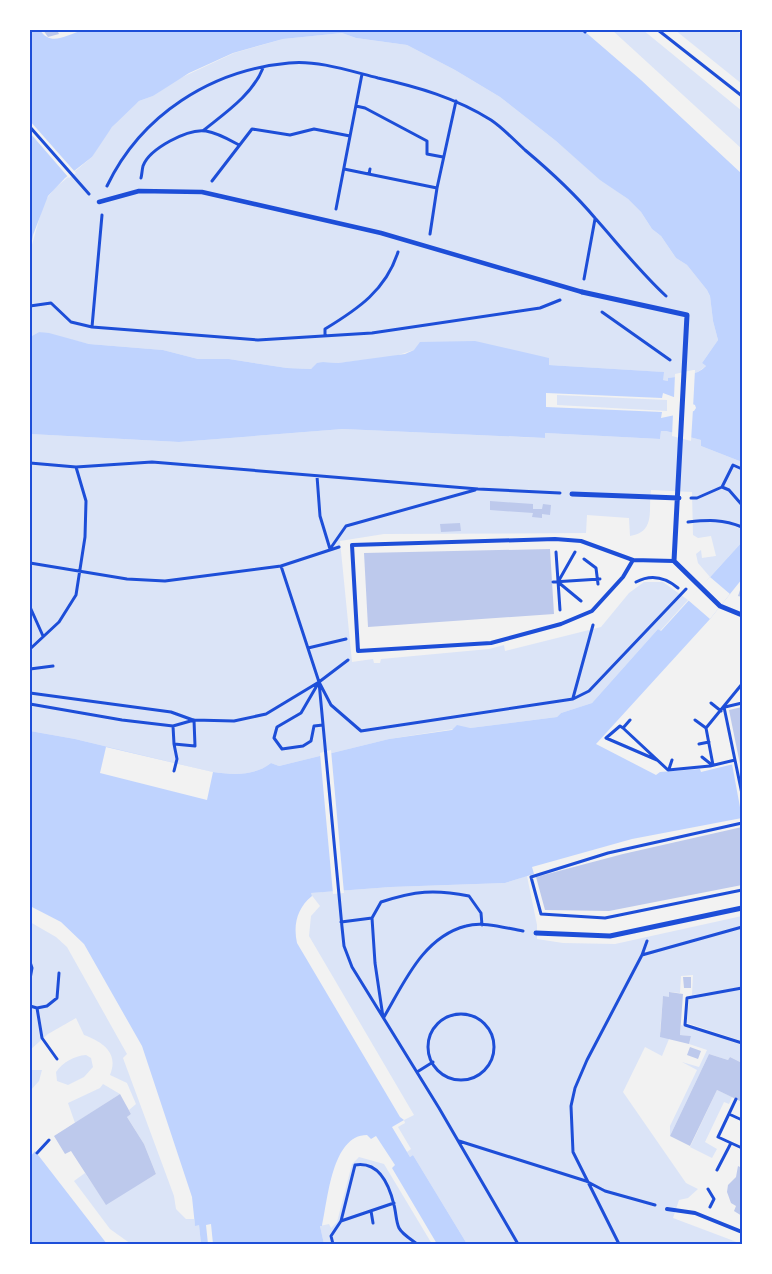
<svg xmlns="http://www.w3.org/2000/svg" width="772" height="1274" font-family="'PT Sans',sans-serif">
<rect width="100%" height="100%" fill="#f2f2f2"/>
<path fill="#dbe4f7" d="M612,30h31l99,81v38z
M675,30h62l5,6v48z
M342,33l14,5 51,7 48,25 45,27 56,44 44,38 28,20 13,13 11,17 9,7 15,22 11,7 20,25 3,6 3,25 5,19 -16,23 4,3 -11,8 -27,4v3l-5,-1v-8l-114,-7v-7l-135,-8 -22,7 -54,6 -15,-1 -12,7 -24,-1 -58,-9h-31l-35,-9 -74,-6 -50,-12 -9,5v-85l14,-50 11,-14 37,-31 10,-18 22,-26 15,-12 14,-5 21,-15 60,-28 49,-14z
M557,395l110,5v11l-110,-6z
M343,429l201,9 1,-5 115,6 1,-8h5l35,9v6l41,16v80l-32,35 -12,-14 -2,-9 5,-4 1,8 14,-2 -5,-20 -13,2 -5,-3 -1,-43 -41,-2c-3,20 5,42 -21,46l-1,-18 -42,-3 -1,18 -202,1 -44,7 12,121 21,-3 1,4h6l1,-4 108,-10 15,-4 1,6 96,-24 28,-34 15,-11h19l25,18 -28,31 -2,-2 -66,74 -31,10 -4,4 -87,11h-10l-71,11 -110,27 -8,-3c-16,13 -38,12 -58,9l-138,-33 -45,-8v-297l149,8z
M527,876l10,49v14l26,4 52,1 127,-28v71l-50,8 1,-20 -12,1 -1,17 -10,-1 -1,5h-6l-3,35 9,7 -7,17 -17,-9 -22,45 63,91 12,6 -10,9 -9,2 -6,18 69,26h-275l-54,-89 -3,2 -3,-5 4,-3 -13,-22 7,-4 -1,-3 10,-5 -105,-179 2,-20 9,-10 -10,-13 81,-6 114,-4z
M30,922l26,15 11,10 60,107 -4,4 51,138 2,13 10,10h8l1,6h4l2,19h-70l-21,-15 -36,-48 11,-8 21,31 50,-30 -12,-30 -17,-27 4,-3 -2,-4 7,-6 -9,-21 -17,-8c9,-22 -7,-33 -26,-40l-8,-17 -28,16 -18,16z
M742,989v52l-55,-18 2,-25z
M681,1025l61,20v18l-12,-6 -2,3 -19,-6 -39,82v-10l27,-56 -15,-8 17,5 8,-17 -18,-6 2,-8 -11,-1z
M86,1055l5,3 2,9 -9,10 -16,8 -11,-4 -1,-9c7,-10 18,-16 30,-17z
M30,1070h12l-3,11 -9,10z
M103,1084l17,10 -45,29 -7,-20 32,-15z
M717,1090l15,7 -3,7 -5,-2 -19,40 12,7 -5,9 -22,-11z
M359,1157l25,7 48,80h-108l-4,-18 9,-2 2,4 6,-6 15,-58z"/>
<path fill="#bfd3fe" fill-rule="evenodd" d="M33,30h7c11,17 26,5 43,0h500l58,50 101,94v288l-41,-16v-6l-35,-9h-5l-1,8 -115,-6v5l-202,-9 -164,13 -149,-8v-97l9,-5 10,1 40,11 74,6 35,9h31l58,9 24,1 6,-6 6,-1 15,1 67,-9 9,-4 6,-8 55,-1 74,17v7l115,7 -1,8 5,1v-3c14,-2 29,-2 38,-12l-4,-3 16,-23 -5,-19 -3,-25 -3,-6 -20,-25 -11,-7 -15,-22 -9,-7 -11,-17 -13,-13 -28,-19 -44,-39 -56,-44 -45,-27 -48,-25 -51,-7 -14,-5 -59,6 -50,14 -44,20 -36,23 -14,5 -27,26 -20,30 -27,21 -17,18 -15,39 -3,17v-219zM546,393l116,5 1,-5 32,12 1,3 -2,3 -33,7 1,-6 -116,-5z
M742,542v37l-32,40 -114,125 60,31 4,-3 40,-3 1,3 41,-10v56l-110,21 -100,28 2,7 -29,9 -114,4 -80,6 1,3c-15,12 -19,29 -15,47l103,174 4,3 -12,7 18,30 3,-2 54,89h-30l-45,-76 3,-3 -19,-29 -5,3 -4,-4c-35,0 -39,64 -45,91h-2l4,18h-111l-2,-20 -5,1 2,19h-7l-2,-19 -4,1 -3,-29 -50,-151 -58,-102 -23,-22 -31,-16v-175l45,8 138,33c20,3 42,4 58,-9l8,3 110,-27 63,-9 5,-5 13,3 87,-11 4,-4 31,-10 66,-74 3,2z
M35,1151l72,93h-77v-87z"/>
<path fill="#f2f2f2" d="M30,121l46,52 -7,5 -39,-45z
M693,370h2l-2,38 -19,-10 1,-24z
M693,409l-2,32 -19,-5 1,-22z
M710,577l20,17 -20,25 -22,-19z
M106,747l107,25 -6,28 -107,-27z
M331,750l13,143 -11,1 -13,-141z
M740,762l2,11v45l-10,-54z"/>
<path fill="#bdc9ec" d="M43,30h14l2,4 -11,3z
M490,501l43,3v5h9l1,-5 8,1 -1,10 -8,-1v4l-10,-1 1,-4 -43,-3z
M460,523l1,8 -20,1 -1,-8z
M550,549l4,65 -186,13 -4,-74z
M742,584v13l-4,-1z
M742,707v62h-1l-12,-59z
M742,827v58l-133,26 -64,-1 -9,-33 87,-23z
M683,977h8v11h-7z
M669,992l14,2 -3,41 11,1 -2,8 -29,-7 3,-41 6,1z
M690,1047l11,4 -3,8 -11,-4z
M709,1054l19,6 2,-3 12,6v39l-25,-12 -27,56 -20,-10z
M120,1094l11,20 -4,3 17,27 12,30 -50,31 -35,-54 -6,3 -11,-18z
M738,1166l4,2v48l-8,-5 2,-5 -5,-3 -4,-11 1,-7 8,-8z"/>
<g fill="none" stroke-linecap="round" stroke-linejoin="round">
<path stroke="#1d4ed8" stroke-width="3" d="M658,30l84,66
M585,32l1,-2
M356,106l9,2 62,33v13l16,3
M30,127l59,67
M204,130c21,-17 49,-36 59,-62
M344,169l93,19
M369,174l1,-5
M141,178c1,-4 1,-8 2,-12 6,-17 45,-38 63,-35 12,2 22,8 33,14
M212,181l40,-52 38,6 24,-6 36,7
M107,186c34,-71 104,-116 182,-123 29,-3 61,8 89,15 40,9 78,20 113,42 12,8 23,20 34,30 25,21 49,43 70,68 24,27 45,54 71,78
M336,209l26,-135
M430,234l7,-46 19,-87
M584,279l11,-60
M30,306l21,-3 20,19 21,5 166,13 114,-7 168,-25 20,-8
M602,312l68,48
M92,327l10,-112
M325,336v-7c33,-20 61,-39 73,-77
M30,463l46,4 76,-5 326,27 82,4
M317,476l3,40 10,33 16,-23 129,-36
M722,487l7,3 13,15
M691,498h6l25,-11 11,-22 9,4
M688,522c20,-2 35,-3 54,5
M556,552l4,58
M575,552l-17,30 23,19
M584,559l12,9 2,16
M30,563l97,16 38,2 116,-15 58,-19
M281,566l38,116 12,23 30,26 212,-32 16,-8 97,-102
M553,582l47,-3
M636,582c15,-8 29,-5 42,6
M30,607l13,29
M308,648l38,-9
M30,649l29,-27 17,-27 9,-58 1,-36 -10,-34
M30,669l23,-3
M319,682l23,245 2,19 8,21 87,141 79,136
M319,682l-18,31 -24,14 -3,11 8,11 21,-3 8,-5 3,-15 9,-1
M30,693l141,19 22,8
M573,698l20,-73
M711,703l10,8
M30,704l92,16 51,6 21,-6 40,1 32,-7 53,-32 29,-22
M724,707l18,87
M725,707l17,-4
M630,720l-7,8 45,42 42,-4 25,-6
M695,720l11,8
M173,726l1,18 21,2 -1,-26
M623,728l-3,-2 -14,12 51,22
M699,744l10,-2
M702,757l10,8
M713,765l-7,-37 36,-44
M669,769l3,-9
M174,771l3,-12 -3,-15
M742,823l-134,30 -77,24 10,37 64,4 137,-28
M341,922l31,-4
M642,955l100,-28
M30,962l2,6 -2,11
M742,988l-55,10 -2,27 57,18
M30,1006l7,2 5,30 15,21
M37,1008l10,-2 10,-8 2,-25
M428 1047a33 33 0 1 1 66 0a33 33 0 1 1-66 0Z
M383,1017l-8,-54 -3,-45 9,-16c34,-11 53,-13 88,-6l12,17 1,12
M384,1017c20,-34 39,-80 82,-91 17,-5 39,2 57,5
M417,1072l16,-10
M729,1114l13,6
M459,1141l127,40 19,10 50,14
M731,1143l11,5
M37,1153l12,-13
M717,1170l14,-27 -13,-6 18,-38
M708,1189l6,10 -4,8
M371,1211l2,12
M341,1221l53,-18
M333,1244l-2,-8 10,-15 14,-56c24,-4 34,19 39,40 2,7 2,17 5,23 3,6 13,12 18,16
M619,1244l-46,-92 -2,-46 4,-18 12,-28 55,-105 5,-14"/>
<path stroke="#1d4ed8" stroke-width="4" d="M633,560l-52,-19 -26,-2 -203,6 6,106 133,-8 70,-19 31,-13 31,-34 10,-17 41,1
M667,1209l28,4 47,19"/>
<path stroke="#1d4ed8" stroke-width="4.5" d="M99,202l40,-11 63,1 179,41 201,59"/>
<path stroke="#1d4ed8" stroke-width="5" d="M582,292l105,23 -13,246 46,45 22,9
M572,494l107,4
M536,933l74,3 132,-28"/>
</g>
<rect width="772" height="1274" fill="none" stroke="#ffffff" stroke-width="62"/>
<rect x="31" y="31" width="710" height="1212" fill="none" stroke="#1d4ed8" stroke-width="2"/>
</svg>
